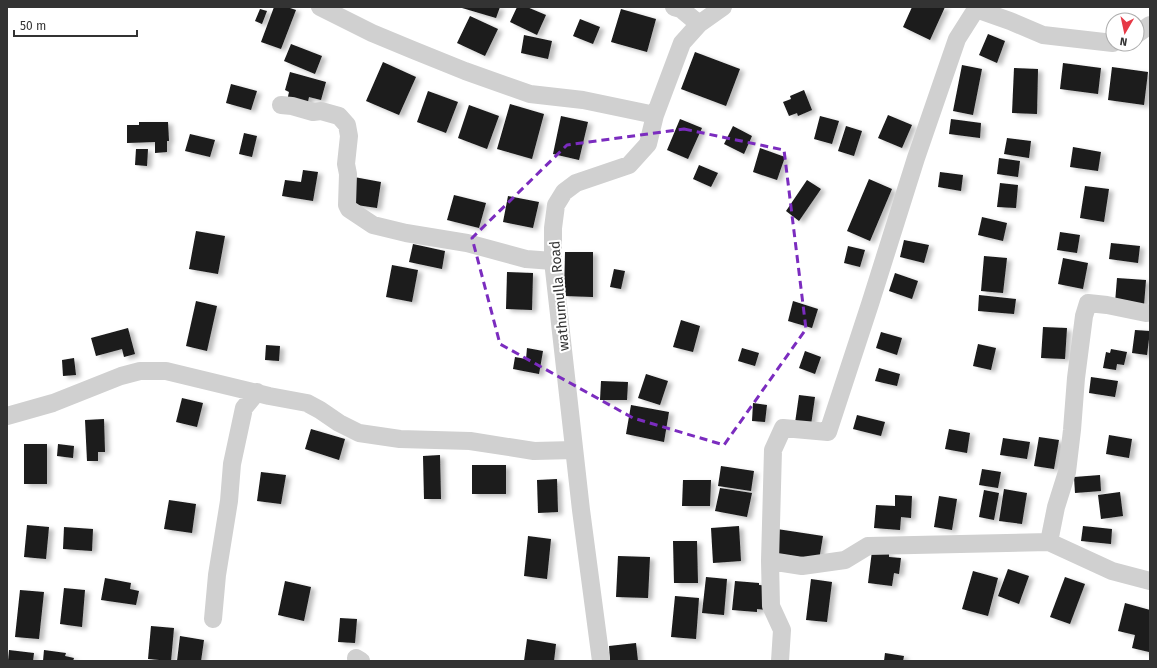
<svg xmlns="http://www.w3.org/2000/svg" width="1157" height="668" font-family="'Fira Sans',sans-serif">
<defs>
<filter id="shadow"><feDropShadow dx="4.5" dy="2.5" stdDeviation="2" flood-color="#0004"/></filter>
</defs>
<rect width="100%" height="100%" fill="#fff"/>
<path fill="#1a1a1a" filter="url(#shadow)" d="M274,7h13l9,3 -15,39 -20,-7z
M463,7h37l-4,11 -34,-10z
M517,7h10l19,8 -9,20 -27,-13z
M912,7h33l-15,33 -27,-13z
M260,9l7,2 -5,13 -7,-3z
M621,9l35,10 -9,33 -36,-10z
M470,16l28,13 -13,27 -28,-13z
M580,19l20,8 -7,17 -20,-8z
M988,34l17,7 -8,22 -18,-8z
M524,35l28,6 -4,18 -27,-6z
M291,44l31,12 -7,18 -31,-13z
M695,52l45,17 -14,37 -45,-17z
M383,62l33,15 -17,38 -33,-14z
M1063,63l38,5 -3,26 -38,-5z
M962,65l20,4 -9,46 -20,-4z
M1112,67l36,5 -4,33 -36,-5z
M1014,68l24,1 -1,45 -25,-1z
M290,72l36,10 -5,18 -12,-3 -2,9 -20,-5 2,-9 -4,-2z
M231,84l26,7 -6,19 -25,-7z
M804,90l8,20 -14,6 -1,-3 -8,3 -6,-14 8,-3 -1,-3z
M428,91l30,11 -12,31 -29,-11z
M510,104l34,10 -12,45 -35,-10z
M469,105l30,11 -12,33 -29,-11z
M888,115l24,10 -10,23 -24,-10z
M561,116l27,6 -9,38 -26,-6z
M820,116l19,5 -7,23 -18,-5z
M680,119l22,9 -14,31 -21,-9z
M951,119l30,4 -1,15 -31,-4z
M139,122h29l1,19h-2v11l-12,1v-11l-28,1v-18h12z
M733,126l19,10 -8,18 -20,-10z
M846,126l16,5 -8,25 -16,-5z
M244,133l13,3 -5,21 -13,-3z
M190,134l25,6 -5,17 -25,-6z
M1007,138l24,3 -2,17 -25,-4z
M1073,147l28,5 -3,19 -28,-4z
M760,148l25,9 -8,23 -24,-8z
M136,149h12l-1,17 -12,-1z
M999,158l21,3 -2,16 -21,-3z
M699,165l19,8 -7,14 -18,-8z
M303,170l15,2 -5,29 -31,-5 3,-16 16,2z
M940,172l23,3 -2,16 -23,-4z
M354,177l27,5 -4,26 -27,-4z
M869,179l23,10 -22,52 -23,-10z
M807,180l14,9 -22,32 -13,-10z
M1000,183l18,2 -2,23 -19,-1z
M1085,186l24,3 -5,33 -24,-4z
M454,195l32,8 -7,25 -32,-8z
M508,196l31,6 -6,26 -30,-6z
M982,217l25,6 -4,18 -25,-6z
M196,231l29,5 -7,38 -29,-5z
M1060,232l20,3 -3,18 -20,-3z
M904,240l25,5 -5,18 -24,-6z
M1111,243l29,3 -2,17 -29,-4z
M413,244l32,7 -3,18 -33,-7z
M848,246l17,4 -5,17 -16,-4z
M565,252h28v45l-29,-1z
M984,256l23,2 -4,35 -22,-2z
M1063,258l25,5 -5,26 -25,-5z
M392,265l26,5 -6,32 -26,-5z
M614,269l11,2 -4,18 -11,-2z
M507,272l26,1 -1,37 -26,-1z
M895,273l23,8 -6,18 -23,-8z
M1117,278l29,2 -2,25 -29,-2z
M979,295l37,4 -2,15 -36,-3z
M196,301l21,5 -10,45 -21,-5z
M793,301l25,8 -6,19 -24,-7z
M681,320l19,6 -7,26 -20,-5z
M1043,327l24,1 -2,31 -24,-1z
M128,328l7,26 -11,3 -2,-8 -26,7 -5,-18z
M1135,330l15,1 -3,24 -15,-2z
M881,332l21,6 -5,17 -21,-7z
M978,344l18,4 -5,22 -18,-4z
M266,345l14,1 -1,15 -14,-1z
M527,348l16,3 -4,23 -26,-5 2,-12 11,2z
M742,348l17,5 -4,13 -17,-5z
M1111,349l16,3 -3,13 -7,-1 -1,6 -13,-2 3,-16 4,1z
M805,351l16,6 -6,17 -16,-6z
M74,358l2,17 -13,1 -1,-16z
M879,368l21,6 -3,12 -22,-5z
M646,374l22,7 -8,24 -22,-7z
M1091,377l27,4 -3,16 -26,-4z
M601,381l27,1 -1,18h-27z
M799,395l16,2 -4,28 -16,-2z
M182,398l21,5 -6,24 -21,-5z
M753,403l14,2 -2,17 -13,-1z
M631,405l38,7 -5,30 -38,-8z
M857,415l28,7 -4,14 -28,-7z
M104,419l1,33h-7v9h-11l-2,-41z
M311,429l34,10 -6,21 -34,-11z
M949,429l21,4 -3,20 -22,-4z
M1109,435l23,4 -3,19 -23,-4z
M1039,437l20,3 -5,29 -20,-3z
M1003,438l27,4 -3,17 -27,-4z
M24,444h23v40h-23z
M58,444l16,2 -1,12 -16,-2z
M440,455l1,44h-17l-1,-43z
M472,465h34v29h-34z
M721,466l33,5 -3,20 -33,-5z
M982,469l19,3 -3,16 -19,-3z
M261,472l25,3 -5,29 -24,-3z
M1100,475l1,16 -26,2 -1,-16z
M557,479l1,33 -20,1 -1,-33z
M683,480h28l-1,26h-28z
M720,488l32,5 -5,24 -32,-6z
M1004,489l23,4 -5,31 -23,-3z
M984,490l15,3 -5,27 -15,-3z
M1120,492l3,24 -22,3 -3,-24z
M895,495l17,1 -1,22 -10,-1 -1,13 -26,-2 2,-23 19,1z
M939,496l18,3 -5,31 -18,-3z
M169,500l27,4 -4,29 -28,-4z
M27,525l22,2 -3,32 -22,-2z
M739,526l2,35 -28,2 -2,-35z
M1083,526l29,3 -1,15 -30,-3z
M64,527l29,2 -1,22 -29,-2z
M777,529l46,7 -4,24 -46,-7z
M528,536l23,3 -4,40 -23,-3z
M673,541h24l1,42h-24z
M872,551l17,2v4l12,1 -2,16 -5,-1 -2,13 -24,-3z
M618,556l32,1 -2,41 -32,-1z
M1008,569l21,7 -10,28 -21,-8z
M973,571l25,7 -10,38 -26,-7z
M706,577l21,2 -3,36 -22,-2z
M1065,577l20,7 -15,40 -20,-7z
M105,578l26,5 -1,6 9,2 -3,14 -35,-5z
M811,579l21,3 -5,40 -21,-2z
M285,581l26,6 -7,34 -26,-6z
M735,581l24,2v2l10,1 -2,24 -10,-1v3l-25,-2z
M64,588l21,2 -3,37 -22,-3z
M20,590l24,2 -5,47 -24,-2z
M675,596l24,2 -3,41 -25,-2z
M1125,603l25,7 -1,42 -17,-4 3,-13 -17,-4z
M340,618l17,1 -2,24 -17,-1z
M151,626l23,2 -3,33 -23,-2z
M180,636l24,4 -3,21h-24z
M527,639l29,5 -2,17h-30z
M636,643l2,18h-28l-1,-15z
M9,650l25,3 -1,8h-25z
M44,650l22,3 -1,3 9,2 -1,3h-30z
M885,653l19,3 -1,5h-19z"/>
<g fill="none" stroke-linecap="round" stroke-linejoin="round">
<path stroke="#d0d0d0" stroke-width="18" d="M320,7l52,26 41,17 52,21 65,23 53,6 72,15
M674,7l7,2 18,15
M976,9l34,12 33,14 70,8
M1137,34l13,-9
M281,105l11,1 21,6 8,-1 18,5 8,9 2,11 -3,28 2,10 -1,31 2,4 24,16 33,8 61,10 59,16 27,2
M7,416l46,-13 68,-27 19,-5h26l103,25 38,7 13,7 19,13 20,10 41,6 70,2 64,10 40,-1
M1049,542l7,-35 11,-35 5,-42 4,-52 8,-62 4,-13 19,2 39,8
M770,561l3,-111 10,-22 45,4 42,-128 46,-146 41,-119 19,-30 -1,-2
M213,619l4,-44 12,-74 3,-37 12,-56 13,-16
M356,658l5,3
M601,661l-20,-151 -28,-249v-33l3,-23 8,-13 12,-9 53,-18 19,-21 7,-29 27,-72 17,-19 24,-17
M780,661l2,-31 -11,-24 -1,-45 32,5 43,-6 23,-14 181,-4 63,29 38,10"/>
</g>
<path fill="none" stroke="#7b2cbf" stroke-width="3" stroke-dasharray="8 5" stroke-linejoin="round" d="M684,129l100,21 22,179 -82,116 -91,-27 -133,-74 -28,-106 95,-93z"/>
<g text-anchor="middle" stroke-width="4" stroke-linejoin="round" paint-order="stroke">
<g font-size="14" fill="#333" stroke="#fff">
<text transform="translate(559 296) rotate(-95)" y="5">wathumulla Road</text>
</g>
</g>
<rect width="1157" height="668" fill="none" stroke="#333333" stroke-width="16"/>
<g transform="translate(1125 32) rotate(189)"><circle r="19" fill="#ffffff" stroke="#adadad"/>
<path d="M0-3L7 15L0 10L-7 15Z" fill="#e63946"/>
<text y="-6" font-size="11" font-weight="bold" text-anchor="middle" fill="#333333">N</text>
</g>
<path d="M14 30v6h123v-6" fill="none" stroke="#333333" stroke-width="2"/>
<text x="20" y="30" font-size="12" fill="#333333" stroke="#ffffff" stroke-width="3" paint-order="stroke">50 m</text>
</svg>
